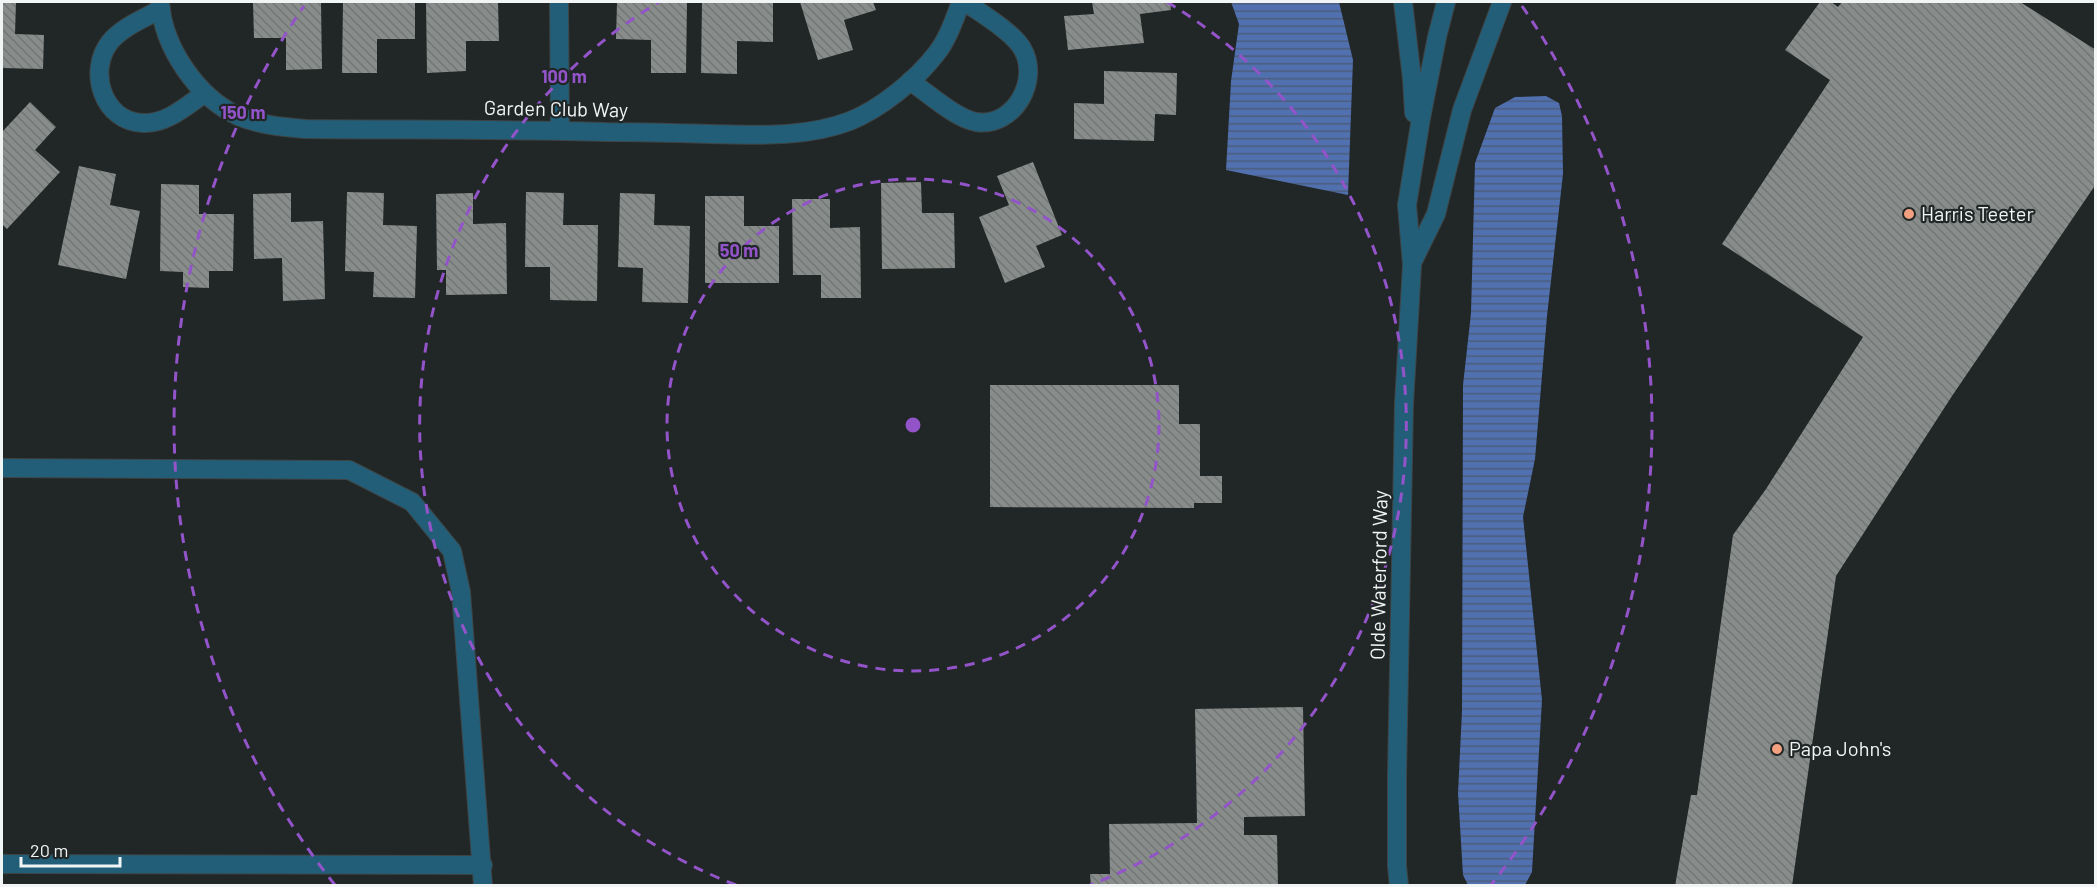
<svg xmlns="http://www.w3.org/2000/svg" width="2097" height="887" font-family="Barlow,sans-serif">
<defs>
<pattern id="water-rules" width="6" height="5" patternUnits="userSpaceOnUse" patternTransform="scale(1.5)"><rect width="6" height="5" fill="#5170af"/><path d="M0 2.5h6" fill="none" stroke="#4c5d7c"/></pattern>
<pattern id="building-back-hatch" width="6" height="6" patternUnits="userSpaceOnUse" patternTransform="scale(1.5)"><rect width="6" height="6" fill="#888d8b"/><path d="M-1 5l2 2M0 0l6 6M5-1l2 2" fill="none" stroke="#727674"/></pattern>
</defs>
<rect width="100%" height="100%" fill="#212626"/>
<path fill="url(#water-rules)" d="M1231,2h108l14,58 -5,135 -122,-25 5,-89 8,-57z
M1546,96l13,7 3,13 1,58 -16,142 -12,143 -12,58 19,183 -10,172 -7,13h-57l-5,-10 -5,-82 4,-82 1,-326 8,-72 4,-150 20,-55 20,-11z"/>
<path fill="url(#building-back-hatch)" d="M2,2h14l-1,32 29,1 -1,34 -41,-1z
M253,2h68l1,67 -36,1v-32h-32z
M343,2h72v37h-38v34h-35z
M426,2h72l1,39h-33v30l-39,2z
M617,2h70l-1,71h-35v-33l-35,-1z
M702,2h71v40l-36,-1v33l-36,-1z
M800,2h73l3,8 -32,10 9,30 -35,10z
M1092,2h78l1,8 -31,4 4,29 -76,7 -4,-34 30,-2z
M1820,2h11l7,5 4,-5h178l76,48v134l-144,212 -116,180 -44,310h-117l16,-91h6l36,-260 33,-46 97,-152 -141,-93 108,-164 -45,-30z
M1104,71l73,2 -1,42 -21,-1 -1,27 -80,-2v-36l30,1z
M30,102l26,25 -21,23 25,22 -53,57 -5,-5v-92z
M1033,162l29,73 -26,11 9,21 -40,16 -26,-66 30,-12 -12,-29z
M79,166l37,8 -6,31 30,6 -14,68 -68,-14z
M921,182l1,31h32l1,55 -73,1 -1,-86z
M161,184l38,1v29h35l-1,57h-24v17l-26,-1v-15l-23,-1z
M347,192l37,1 -1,32 34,1 -2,72 -42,-1 1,-25 -29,-1z
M526,192l38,1 -1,32h35l-1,76 -47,-1v-33h-25z
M291,193v29l32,-1 2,78 -42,2 -1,-43 -28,1 -1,-65z
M473,193v31l33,-1 1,71 -61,1v-25h-9l-1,-76z
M620,193l35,1 -1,31 36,1 -2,77 -46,-1 1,-34 -25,-1z
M705,196h39v30h35v57h-74z
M792,199h38v29l30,-1 1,71h-40v-23h-28z
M990,385h189v39h21v52h22v27h-28v5l-204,-1z
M1303,707l2,109 -61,1v18h33l1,51h-187l-1,-12h20l-1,-50 88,-1 -2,-114z"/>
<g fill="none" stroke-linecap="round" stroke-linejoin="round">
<defs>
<path id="minor" d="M160,2c3,45 37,95 78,114 21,9 45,11 68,13 100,1 200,0 300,3 35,0 70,1 105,2 45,1 95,4 139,-13 30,-12 66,-41 86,-67 12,-15 18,-34 25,-52
M559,2l1,129
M161,9c-16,9 -39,18 -51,33 -23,29 -7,80 33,81 24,1 43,-17 62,-30
M910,81c18,12 45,37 66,41 38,6 65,-42 46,-74 -11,-17 -40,-34 -57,-46
M2,468l347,2 63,32 40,49 9,41 22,294
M2,864l481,1"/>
<path id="tertiary" d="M1403,2l9,77 2,34
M1412,263l24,-49 26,-104 40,-108
M1399,886l-2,-20v-91l7,-371 8,-139 -5,-60 14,-87 16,-81 9,-35"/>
</defs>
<use href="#minor" stroke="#3e4343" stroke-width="20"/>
<use href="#tertiary" stroke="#3e4343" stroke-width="20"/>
<use href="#minor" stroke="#235e79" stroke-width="18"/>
<use href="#tertiary" stroke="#235e79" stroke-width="18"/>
</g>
<g fill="none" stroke="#9354ca" stroke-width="3" stroke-dasharray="10 8">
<circle cx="913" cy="425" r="246"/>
<path d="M736 885A493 493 0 0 1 659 2M1167 2A493 493 0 0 1 1090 885"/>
<path d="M335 885A739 739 0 0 1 304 6M1522 6A739 739 0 0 1 1491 885"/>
</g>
<g fill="#f2a080" stroke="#212626" stroke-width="2">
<circle cx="1909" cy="214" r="6"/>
<circle cx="1777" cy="749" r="6"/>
</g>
<g text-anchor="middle" stroke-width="4.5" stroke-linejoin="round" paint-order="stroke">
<g font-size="20" fill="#f1f5f5" stroke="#212626">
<text transform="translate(556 109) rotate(1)" y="7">Garden Club Way</text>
<text transform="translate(1379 575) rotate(-89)" y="7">Olde Waterford Way</text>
</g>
<g font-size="20" fill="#f1f5f5" stroke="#212626" text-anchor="start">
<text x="1921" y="221">Harris Teeter</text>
<text x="1789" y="756">Papa John's</text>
</g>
</g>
<circle cx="913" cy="425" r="9" fill="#9354ca" stroke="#212626" stroke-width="3"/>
<g font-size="18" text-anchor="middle" font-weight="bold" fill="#9354ca" stroke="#212626" stroke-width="4.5" stroke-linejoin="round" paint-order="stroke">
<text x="564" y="83">100 m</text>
<text x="243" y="119">150 m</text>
<text x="739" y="257">50 m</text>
</g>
<rect width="2097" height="887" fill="none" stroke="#f1f5f5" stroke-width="6"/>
<path d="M21 857v9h99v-9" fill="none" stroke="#f1f5f5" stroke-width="3"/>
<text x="30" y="857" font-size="18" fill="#f1f5f5" stroke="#212626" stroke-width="4.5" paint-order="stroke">20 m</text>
</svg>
